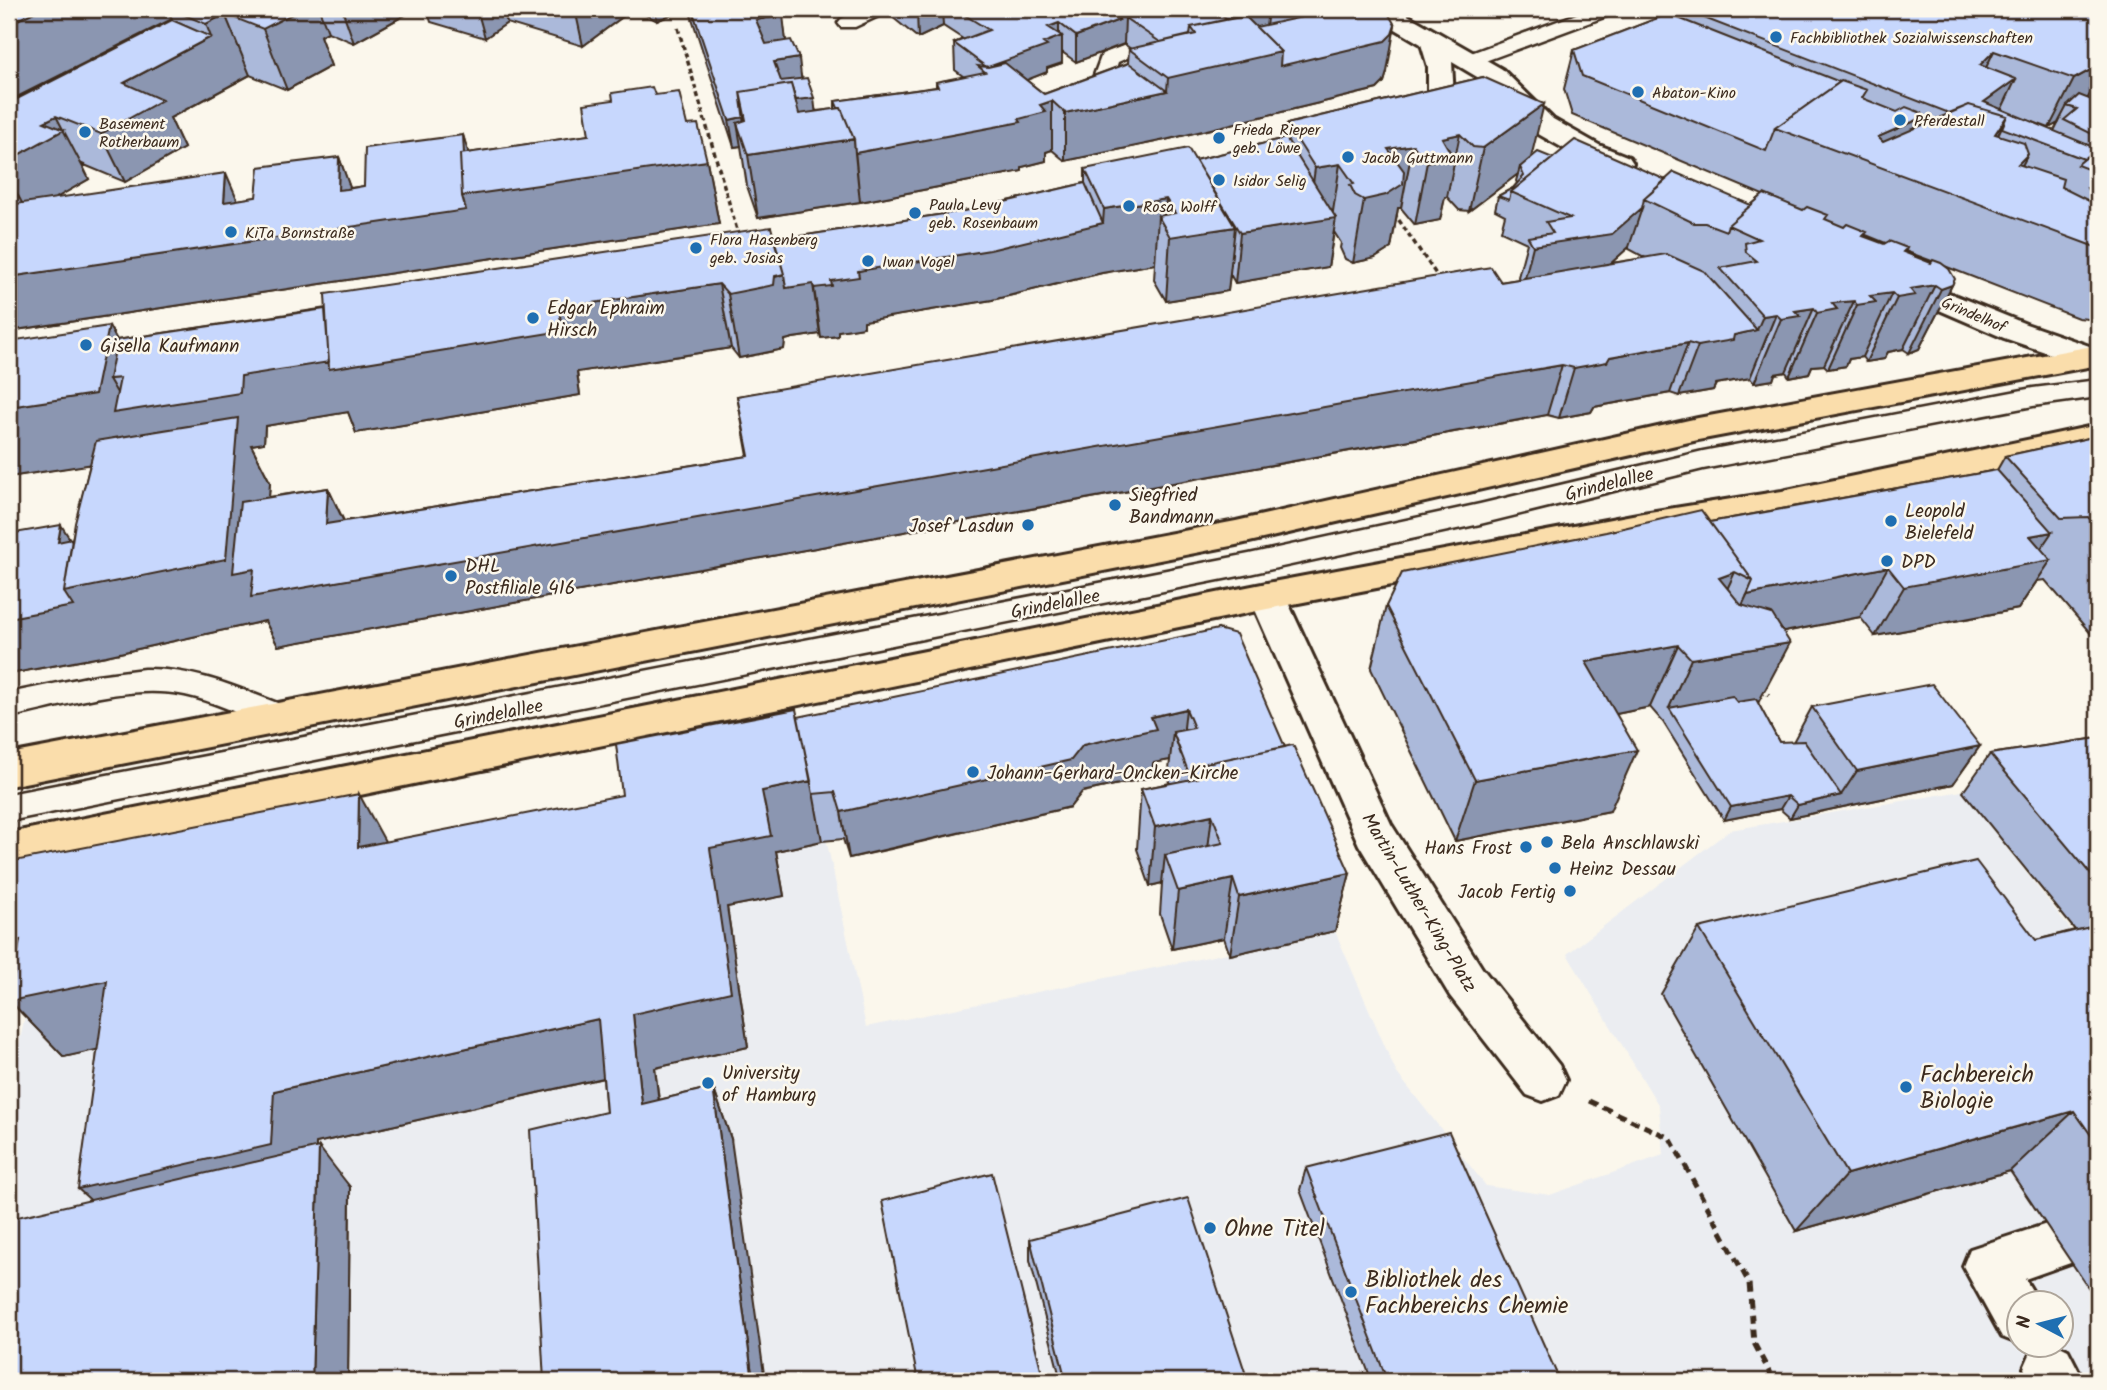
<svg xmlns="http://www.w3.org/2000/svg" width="2107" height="1390" font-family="Kalam,sans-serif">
<rect width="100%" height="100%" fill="#fbf7ec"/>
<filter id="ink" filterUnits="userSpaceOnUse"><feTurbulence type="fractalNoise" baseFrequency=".0143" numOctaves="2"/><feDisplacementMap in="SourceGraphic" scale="14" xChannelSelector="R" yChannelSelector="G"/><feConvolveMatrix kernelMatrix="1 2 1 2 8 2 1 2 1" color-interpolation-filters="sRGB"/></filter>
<g filter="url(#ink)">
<path fill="#ebedf1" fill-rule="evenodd" d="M811,767l55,260 469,-96 61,141 90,114 64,9 113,-40 -4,-49 -92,-152 163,-124 232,-39 121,154 15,-15v451h-2089v-287l35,-172zM2020,1302h42v42h-42z"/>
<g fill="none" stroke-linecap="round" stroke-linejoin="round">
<defs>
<path id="service" d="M862,9h26l-3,4 -30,14h-14l-3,-4 3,-4z
M1590,9h28l-3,4 -138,51h-14l-4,-4 4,-4z
M1131,43l7,2 4,4 -4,4 -20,9 -12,37h-16l-3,-5 15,-40z
M2098,380v17l-65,9 -330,63 -223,55 -231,50 -1240,247v-27l1240,-240 231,-50 223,-53 330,-63z
M144,669c54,-1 100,22 149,40l5,9 -5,9 -11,3c-32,-10 -63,-28 -97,-35 -58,-12 -120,12 -176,22v-24l88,-18z"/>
<path id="pedestrian" d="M2059,1220l17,7 8,17 -8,17 -51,18 14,23h-19v42l-18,-7 -39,-71 7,-17z
M2044,1344h12l12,6 16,31h-54l-6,-13 8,-18z"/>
<path id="minor" d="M1267,583l13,4 5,9 106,228 91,144 77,97 7,15 -7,15 -16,6 -16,-6 -77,-99 -91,-151 -110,-249 5,-9z"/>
<path id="tertiary" d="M1367,9h30l105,60 51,50 46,26 30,12 4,6 -4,6 -10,2 -10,-2 -30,-12 -46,-26 -49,-50 -32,-19 2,36 9,6 23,6 4,6 -4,6c-20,4 -47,-4 -58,-21v-34l-7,-23 -51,-30z
M1897,272l129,52 72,25v16l-7,2 -11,-3 -76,-26 -118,-51 -4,-6 4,-6z"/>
<path id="primary" d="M2098,345v20l-400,75 -462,105 -1227,241v-32l1227,-233 462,-103z
M2098,425v22l-316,68 -139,22 -376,72 -1258,258v-34l1258,-250 376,-70 139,-22z"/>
</defs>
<use href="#service" stroke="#3b2a1e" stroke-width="5"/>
<use href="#pedestrian" stroke="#3b2a1e" stroke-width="6"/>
<use href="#minor" stroke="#3b2a1e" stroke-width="6"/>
<use href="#tertiary" stroke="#3b2a1e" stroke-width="6"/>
<use href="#primary" stroke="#3b2a1e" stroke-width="6"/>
<path stroke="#3b2a1e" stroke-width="3.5" stroke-dasharray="5 3.5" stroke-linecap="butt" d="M678,28l61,209
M1394,213l46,67"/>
<path stroke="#3b2a1e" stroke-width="4.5" stroke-dasharray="6 5" stroke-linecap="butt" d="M1762,685l7,10"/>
<path stroke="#3b2a1e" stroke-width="5" stroke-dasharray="9 6" stroke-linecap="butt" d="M1589,1101l81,37 79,145 5,60 20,38"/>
<use href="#service" fill="#fbf7ec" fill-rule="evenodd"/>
<use href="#pedestrian" fill="#fbf7ec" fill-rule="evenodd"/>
<use href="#minor" fill="#fbf7ec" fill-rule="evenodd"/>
<use href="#tertiary" fill="#fbf7ec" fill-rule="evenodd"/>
<use href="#primary" fill="#faddab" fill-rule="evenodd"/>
</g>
<path fill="#abb9da" stroke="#3b2a1e" stroke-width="2" fill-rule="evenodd" d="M9,9h407l-62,34 -26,-11 -8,4 11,30 -44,24 -37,-15 -80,43 14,30 -59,34 -43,-18 7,15 -34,19 183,2 18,-3 83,-40 11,31 14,-2 99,-51 5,18 121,-18 66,-40 32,30 20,36 12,63 -710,107 2,-126 -2,-1v-101l163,-83v-1l-163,82z
M427,9h197l1,6 -42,31 -76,-23 -22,15 -54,-16z
M636,9h47l-26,12 -20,-11z
M689,9h92l5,32 30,70 19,-2v-8l101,-14v-5l28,-5 -9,-7 -1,-27 9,-4 -20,-13 -25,12 -32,-26 -1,-3h139l10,5 15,-5h331l7,63 -3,10 -7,7 -212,51 -100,21 -13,-11 -6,2v9l-24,6v4l-162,31 -102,16 -11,-32 -6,-40 -7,1zM1124,44l7,5h-2l-1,14 -84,31 -18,-14 21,-8v-4l15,-5v-11l14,10z
M1669,9h417l12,4v307l-20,-2 -131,-51 5,18 -33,64 -10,4 -6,-4 -15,3 -4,7 -18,3 -4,-5 -13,2 -3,7 -18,3 -4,-4 -12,1 -3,7 -20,4 -3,-5 -11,2 -2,6 -19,3 -4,-5 -13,2 -21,4 -3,6 -34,6 -9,-3 -76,14 -3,5 -32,6 -12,-3 -1269,231 -13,-25 -159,35 -97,18v-140l63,5 18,-75 -81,13 100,-151 8,14 853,-130 115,-27v-14l110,-9 91,-22 1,-14 196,-47 48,81h22l113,22 85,25 12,-10 -191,-80 -8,-26 10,-39 94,-36zM2025,119l24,9 9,-5 -4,8zM1518,174l-2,7 1,2 -4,5 -15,8 -3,14 10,5 -4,16 26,12 -9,34 1,2 -782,117 11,60 -404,65 -16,-33 -59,9 1,-15 -19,-37 13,-2 1,-17 83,-14 8,21 224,-38 -3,-23 154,-24 8,10 45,-9 1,-9 8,-2 27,-4 1,4 17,-2v-5l26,-4v-6l128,-21 110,-27 53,-9 -1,16 12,21 62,-10 2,-17 5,9 93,-16 6,-35 7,11 -1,5 5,11 8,4 22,-5 16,-10 7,-40h3l14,17 25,-5 5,-23h2l12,13 10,1zM1866,235l20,8 -2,1 -19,-7zM1629,247v2l17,9 -35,5zM1905,251l27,10 -1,2 -26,-11z
M2098,436v206l-53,-62 -8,1 -19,28 -143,27 -15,-19 -77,15 -25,71 21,39h14l19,-35 168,39 -27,38 -163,34 -10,-9 -56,11 -61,-98 -13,-15 -34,7 -6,97 -155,30 -84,-172 15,-63 324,-84 287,-52 8,-14z
M1218,629l67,118 65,126 -15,58 -105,24 -6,-17 -52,11 -12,-35 2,-31 -12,3 -13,-37 4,-60 29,-6 -2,-3 2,-20 -17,3 -1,14 -70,15 -12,15 -179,42 -42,9 -6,-19 -21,2 -46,10 8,45 -57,11 21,140 -93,21 4,32 54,-13 18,52 -125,-27 -3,-34 -287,65v5l34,39 -2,194h-339l82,-181 6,-151 -33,8 -53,-55 375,-160 424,-64z
M2098,738v564l-88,-131 -214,60 -135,-237 38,-66 337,12 39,-10 -112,-138 27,-38z
M1306,1168l254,213 -189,-2 -71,-189z
M1030,1239l218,142h-187l-31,-121z"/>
<path fill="#8b96b1" stroke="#3b2a1e" stroke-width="2" fill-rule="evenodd" d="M40,9h127l5,10 -163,82v-77z
M278,9h41l9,23 -8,4 11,30 -44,24 -24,-61z
M342,9h74l-62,34z
M477,9h26l4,14 -22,15z
M575,9h49l1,6 -42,31z
M655,9h28l-26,12z
M923,9h19l1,17 -25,12 -1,-26z
M1119,9h83l-77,9 -1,26 -48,18v-26l43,-16z
M1243,9h25l-4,36 131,-20 -8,47 -3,10 -7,7 -212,51 -100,21v-48l102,-22 1,-13 73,-50z
M225,14l25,61 -80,43 14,30 -59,34 -24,-48 23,-51 87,-46 -5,-13z
M783,15l3,27 -27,5 -3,-27z
M1059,23v14l3,-1v27l-15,5v4l-59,23 -1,-27 61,-41z
M1994,51l-23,48 9,-34z
M799,58l3,27 -24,4 -4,-27z
M2098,66v13l-16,30h-5l-10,-3 -9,17 -9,5 25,-49z
M2016,79l-22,46 -10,-23z
M814,98l3,27 -18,21 -10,-45z
M1052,101v49l-6,2v9l-24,6v4l-162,31 -5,-49 164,-34 21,-14z
M1544,104l-15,62 -9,1 -2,7 -49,37 14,-63z
M56,116l33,63 -61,35 -19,-35v-19l35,-38z
M2007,116l-30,63 18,-45z
M743,117l4,28 -10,-22 4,23 -7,1 -5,-27z
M1924,117l-26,57 -20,-37z
M1460,134l-13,63h-2l-5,23 -25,5 12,-63 15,-24z
M463,135l15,49 229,-23 12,63 -710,107v-54l215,-75 2,-29 21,49 91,-32 1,-33 18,50 105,-11z
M854,139l6,63 -102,16 -10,-63z
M1413,145l-12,63h-3l-7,40 -16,10 -22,5 11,-63 24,-51z
M2028,154l-29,57 19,-47z
M1340,164l-8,54h4l-8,49 -93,16 5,-50 68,-11 7,-54z
M1218,197l-3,33 20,-3 -7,64 -62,10 4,-64 39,-39z
M1166,199l-2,27 -6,-10 -3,48 -53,9 -110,27 -128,21v6l-26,4v5l-17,2 -7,-50 17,-7 27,-10 245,-48 1,-14z
M1642,208l-13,39 -29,26 -77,13 10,-40z
M1907,248l-22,46 7,-1 -30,64 -13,2 -3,7 -18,3 29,-64 13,-9z
M784,274l29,10 7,50 -27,4 -8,2 -1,9 -45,9 -11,-64z
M719,284l12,64 -154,24 3,23 -224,38 -8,-21 -83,14 -1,17 -13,2 19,37 -7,104 1299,-221 -15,50 -1269,231 -13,-25 -159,35 -97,18v-56l55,-26 -6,-50 3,-17 20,31 51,-98 -123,19v-70l100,-81 35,64 97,-14 318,-68zM120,378l7,32 -18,-31z
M1935,285l-32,64 -15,3 -4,7 -18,3 31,-64 13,-9z
M1952,285l-33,64 -10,4 32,-64z
M1854,301l-30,64 -12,1 -3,7 -20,4 28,-64 15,-10z
M1814,308l-28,64 -11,2 -2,6 -19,3 27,-64 14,-8z
M1776,314l-26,64 -34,6 -3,6 -34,6 19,-50 36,-11 23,-5 6,-14z
M1688,343l-18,50 -76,14 -3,5 -32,6 15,-50 36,-11z
M328,488l23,49 -25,-13z
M2052,532l-21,31 20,-3 -33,49 -143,27 29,-49 126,-51z
M1888,567l-28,50 -136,27 23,-49z
M1735,572l-29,63 13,-57z
M1790,643l-33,62 -88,3 22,-49z
M1678,645l-28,62 -87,18 23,-63z
M1186,709l-5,46 -8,-23 -3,28 -17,3 -1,14 -70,15 -12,15 -221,51 -8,-46 242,-67 68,-28z
M1980,746l-27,38 -163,34 8,-13 43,-10 16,-24z
M1637,750l-27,61 -155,30 20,-61z
M811,781l11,60 -46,10 8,45 -57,11 21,140 -93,21 10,88 -23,-52 -9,-90 77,-166 52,-57z
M359,794l33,60 -34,-7z
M1788,796l-8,13 -56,11 7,-13z
M1212,815l-7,59 -40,-19 -3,28 -12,3 5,-59z
M1350,873l-15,58 -105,24 9,-58z
M1233,879l-9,59 -52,11 6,-58z
M9,893l98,88 48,56 -91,20 -53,-55 -2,1z
M598,1019l23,55 -305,69 -2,52 -181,43 -55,-49 196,-98z
M713,1087l18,52 34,242h-12z
M2074,1111l-64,60 -214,60 51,-57z
M319,1147l31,40 -2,194h-36z"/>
<path fill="#c7d7fd" stroke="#3b2a1e" stroke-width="2" d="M9,9h31l-31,15z
M170,9h132l-39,20 -38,-15 -19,10z
M692,9h89l2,6 -27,5 10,24 25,-4 8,18 -25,4 7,19 26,-3 7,20 -18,2 -5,-16 -51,8 4,28 -1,-3 -14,3z
M912,9h11l-6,3z
M955,9h69l10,5 15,-5h52l18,11 -43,16 -17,-13 -11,4 14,9 -19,7 4,3 -59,21 -3,-1 -31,-23 35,-13z
M1152,9h19l5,3 10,-3h26l16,10 -37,8 -1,8 -30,7 -35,-24z
M1291,9h89l8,4 7,12 -3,9 -7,7 -105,25 1,-14 -25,-25 55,-12z
M1681,9h405l12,4v53l-24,13 -80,-28 -14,14 36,14 -32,23 114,47v5l-5,-2 -9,7 -82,-31 5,-12 -38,-11 -20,8z
M1668,14l172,68 -65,46 -9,23 -184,-75 -8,-26z
M1245,16l36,36 -113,26 -39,-29 67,-15 -5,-7z
M172,20l39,17 -87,46 38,17 -61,34 -45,-18 -12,6 20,8 -55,30v-57z
M1005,63l39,31 85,-31 38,28 -102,22 -13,-12 -12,4 6,7 -27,7 2,3 -166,31 -1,-14 -13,-31h-3l-3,-7 103,-14 -2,-5 49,-10 -7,-6 10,1z
M1483,77l61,27 -61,44 -10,-1 -13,-13 -18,4 11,19 -26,5 -14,-17 -25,4 16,22 -1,13 -17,11 -22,5 -9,-5 -5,-10 4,-1 -14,-20 -25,4 -28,-44z
M1841,81l26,9 -5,8 35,14 9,-5 16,6 2,4 -46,20 5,5 86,-37 38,11 -12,18 29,9 4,11 -10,10 45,15 -2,8 34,17 -8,-16 11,-2v62l-323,-120z
M791,84l8,30 42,-6 13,31 -106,16 -11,-32 9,-3 -6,-28z
M652,87l3,8 24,-3 8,33 11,-1 9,37 -245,35 -2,-42 129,-19 -5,-31 29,-4 -1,-7z
M2079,95l15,6 4,-2v38l-34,-17 13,-11 -10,-3z
M463,135l1,19h-4l2,42 4,14 -457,67v-72l217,-32 -2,29 32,-5 3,-30 80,-10 -1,33 9,-1 17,-3 1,-38z
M1286,138l50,80 -96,15 -45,-73z
M1575,140l91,40 -22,19 -2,9 -30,26 -79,12 -5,-9 25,-4 -7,-11 24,-4 -59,-26z
M1188,148l47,79 -65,10 -12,-21 17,-3 -9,-14 -62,10 -19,-40z
M1538,152l15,6 -42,34 -2,8 -11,-4 15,-8 11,-12 -4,-9z
M2093,152l5,2v19l-21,-8z
M1674,172l77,33 -23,20 -2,6 -21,-8h-11l-50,-24z
M1085,183l18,40 -113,27 -132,21 1,6 -28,4 1,5 -18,2 -1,-4 -27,4 -2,-14 -10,-34 196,-30z
M1764,194l39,16 4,-3 21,8 -3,4 19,8 3,-3 20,8 -4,4 21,8 5,-3 18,7 -4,4 28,11 2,-3 8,3 8,6 6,10 -3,6 -11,4 -6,-4 -25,4 5,6 -18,3 -5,-5 -22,3 6,6 -19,3 -3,-4 -22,2 5,6 -20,4 -3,-5 -19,3 5,5 -19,3 -5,-5 -13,2 -43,-48 37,-7 -11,-9 -1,-9 14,-4 -31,-14z
M771,227l13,47 -9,2 -1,9 -46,9 -9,-10 -160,24 3,23 -233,38 -4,-75z
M1666,254l38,17 53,59 -23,5 -1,5 -35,6 -10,-3 -78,14 -3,5 -33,6 -12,-3 -1311,232 3,-28 -21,4 7,-71 88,-14 -2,36 423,-68 -12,-60 742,-127 12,-2 10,15z
M325,309l4,53 -88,14 -1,17 -127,20 7,-35 -11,1 8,-39z
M109,326l-14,68 -86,13v-66z
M238,418l-12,141 -162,33 11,-69 21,-82z
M2098,436v92l-10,-11 -27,1 -56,-62z
M1997,470l55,62 -22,4 21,24 -147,27 -16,-20 -141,28 6,-14 -43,-59z
M1701,510l52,71 -18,-9 -16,6 22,27 31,9 18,29 -99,16 -13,-14 -92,17 51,88 -162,30 -89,-174 16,-33 204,-41z
M61,525l-3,17 14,-3 -8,53 9,14 -64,12v-84z
M1218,629l18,5 49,113 -93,19 -1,13 -18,-47 21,-4 -8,-19 -35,8 5,12 -73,16 -12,15 -186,42 -44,10 -6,-20 -22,2 -15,-77z
M1932,684l48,62 -123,25 -45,-64z
M1732,696l5,6 19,-3 23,43 25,-1 37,54 -43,10 -10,-9 -57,11 -62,-99z
M796,709l15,72 -49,10 9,45 -61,12 21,144 -98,22 9,90 71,-17 40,294h-209l-14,-251 76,-18 -8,-93 -324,72 -3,54 -193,44 29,-208 -97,20 10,-61 -11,2v-80l350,-68 -1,53 264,-52 -6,-51z
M2098,738v145l-108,-129z
M1293,745l57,128 -111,24 -6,-18 -55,12 -13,-36 58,-12 -11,-28 -57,12 -14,-38 56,-11 -5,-12z
M1976,861l60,79 62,-15v220l-24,-34 -227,63 -148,-246z
M1449,1132l111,249h-198l23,-6 -79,-207z
M319,1147l-7,234h-303v-162z
M992,1173l52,208h-126l-36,-180z
M1188,1198l60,183h-182l-36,-142z"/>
</g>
<g fill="#1f6fb2" stroke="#fbf7ec" stroke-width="2.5">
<circle cx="1776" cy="37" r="7"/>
<circle cx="1638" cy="92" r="7"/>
<circle cx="1900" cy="120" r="7"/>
<circle cx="85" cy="132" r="7"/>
<circle cx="1219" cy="138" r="7"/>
<circle cx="1348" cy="157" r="7"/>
<circle cx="1219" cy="180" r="7"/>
<circle cx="1129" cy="206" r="7"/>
<circle cx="915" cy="213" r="7"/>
<circle cx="231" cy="232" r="7"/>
<circle cx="696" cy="248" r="7"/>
<circle cx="868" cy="261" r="7"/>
<circle cx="533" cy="318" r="7"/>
<circle cx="86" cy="345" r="7"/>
<circle cx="1115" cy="505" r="7"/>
<circle cx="1891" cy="521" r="7"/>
<circle cx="1028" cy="525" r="7"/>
<circle cx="1887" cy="561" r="7"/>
<circle cx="451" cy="576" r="7"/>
<circle cx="973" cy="772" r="7"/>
<circle cx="1547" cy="842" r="7"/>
<circle cx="1526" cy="847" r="7"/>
<circle cx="1555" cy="868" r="7"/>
<circle cx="1570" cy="891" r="7"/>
<circle cx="708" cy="1083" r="7"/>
<circle cx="1906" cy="1087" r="7"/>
<circle cx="1210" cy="1228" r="7"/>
<circle cx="1351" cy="1292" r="7"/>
</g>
<g text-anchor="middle" stroke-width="5" stroke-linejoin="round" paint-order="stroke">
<g font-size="16" fill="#3b2a1e" stroke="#fbf7ec" text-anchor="start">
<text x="1790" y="43">Fachbibliothek Sozialwissenschaften</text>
<text x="1652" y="98">Abaton-Kino</text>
<text x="1914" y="126">Pferdestall</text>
<text x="99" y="129">Basement<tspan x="99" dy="18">Rotherbaum</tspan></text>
<text x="1233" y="135">Frieda Rieper<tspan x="1233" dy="18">geb. Löwe</tspan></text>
<text x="1362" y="163">Jacob Guttmann</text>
<text x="1233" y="186">Isidor Selig</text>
<text x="929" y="210">Paula Levy<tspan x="929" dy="18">geb. Rosenbaum</tspan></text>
<text x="1143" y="212">Rosa Wolff</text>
<text x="245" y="238">KiTa Bornstraße</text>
<text x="710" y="245">Flora Hasenberg<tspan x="710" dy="18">geb. Josias</tspan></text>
<text x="882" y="267">Iwan Vogel</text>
</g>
<g font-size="16" fill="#3b2a1e" stroke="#fbf7ec">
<text transform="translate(1974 314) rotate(23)" y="6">Grindelhof</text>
</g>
<g font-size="19" fill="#3b2a1e" stroke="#fbf7ec" text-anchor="start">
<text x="547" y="314">Edgar Ephraim<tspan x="547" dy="22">Hirsch</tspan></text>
<text x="100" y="352">Gisella Kaufmann</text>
<text x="1129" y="501">Siegfried<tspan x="1129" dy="22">Bandmann</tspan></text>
<text x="1905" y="517">Leopold<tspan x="1905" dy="22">Bielefeld</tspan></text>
<text x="1014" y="532" text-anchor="end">Josef Lasdun</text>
<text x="1901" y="568">DPD</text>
<text x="465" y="572">DHL<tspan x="465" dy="22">Postfiliale 416</tspan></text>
<text x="987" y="779">Johann-Gerhard-Oncken-Kirche</text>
<text x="1561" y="849">Bela Anschlawski</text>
<text x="1512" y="854" text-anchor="end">Hans Frost</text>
<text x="1569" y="875">Heinz Dessau</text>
<text x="1556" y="898" text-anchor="end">Jacob Fertig</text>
<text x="722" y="1079">University<tspan x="722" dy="22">of Hamburg</tspan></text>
</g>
<g font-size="19" fill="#3b2a1e" stroke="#fbf7ec">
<text transform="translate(1609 483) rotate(-14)" y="7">Grindelallee</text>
<text transform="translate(1055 603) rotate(-11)" y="7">Grindelallee</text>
<text transform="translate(498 713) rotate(-11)" y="7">Grindelallee</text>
<text transform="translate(1420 902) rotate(59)" y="7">Martin-Luther-King-Platz</text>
</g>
<g font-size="23" fill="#3b2a1e" stroke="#fbf7ec" text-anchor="start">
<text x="1920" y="1082">Fachbereich<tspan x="1920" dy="26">Biologie</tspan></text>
<text x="1224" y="1236">Ohne Titel</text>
<text x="1365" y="1287">Bibliothek des<tspan x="1365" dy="26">Fachbereichs Chemie</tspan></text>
</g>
</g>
<rect width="2107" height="1390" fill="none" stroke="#fbf7ec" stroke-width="35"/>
<rect x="18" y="18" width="2072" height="1355" fill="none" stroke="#3b2a1e" stroke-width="2.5" filter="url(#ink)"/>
<g transform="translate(2040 1324) rotate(277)"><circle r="33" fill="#fbf7ec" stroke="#aea59a" stroke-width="2"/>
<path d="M0-5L12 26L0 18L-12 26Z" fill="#1f6fb2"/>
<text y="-10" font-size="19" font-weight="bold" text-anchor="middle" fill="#3b2a1e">N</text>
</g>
</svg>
